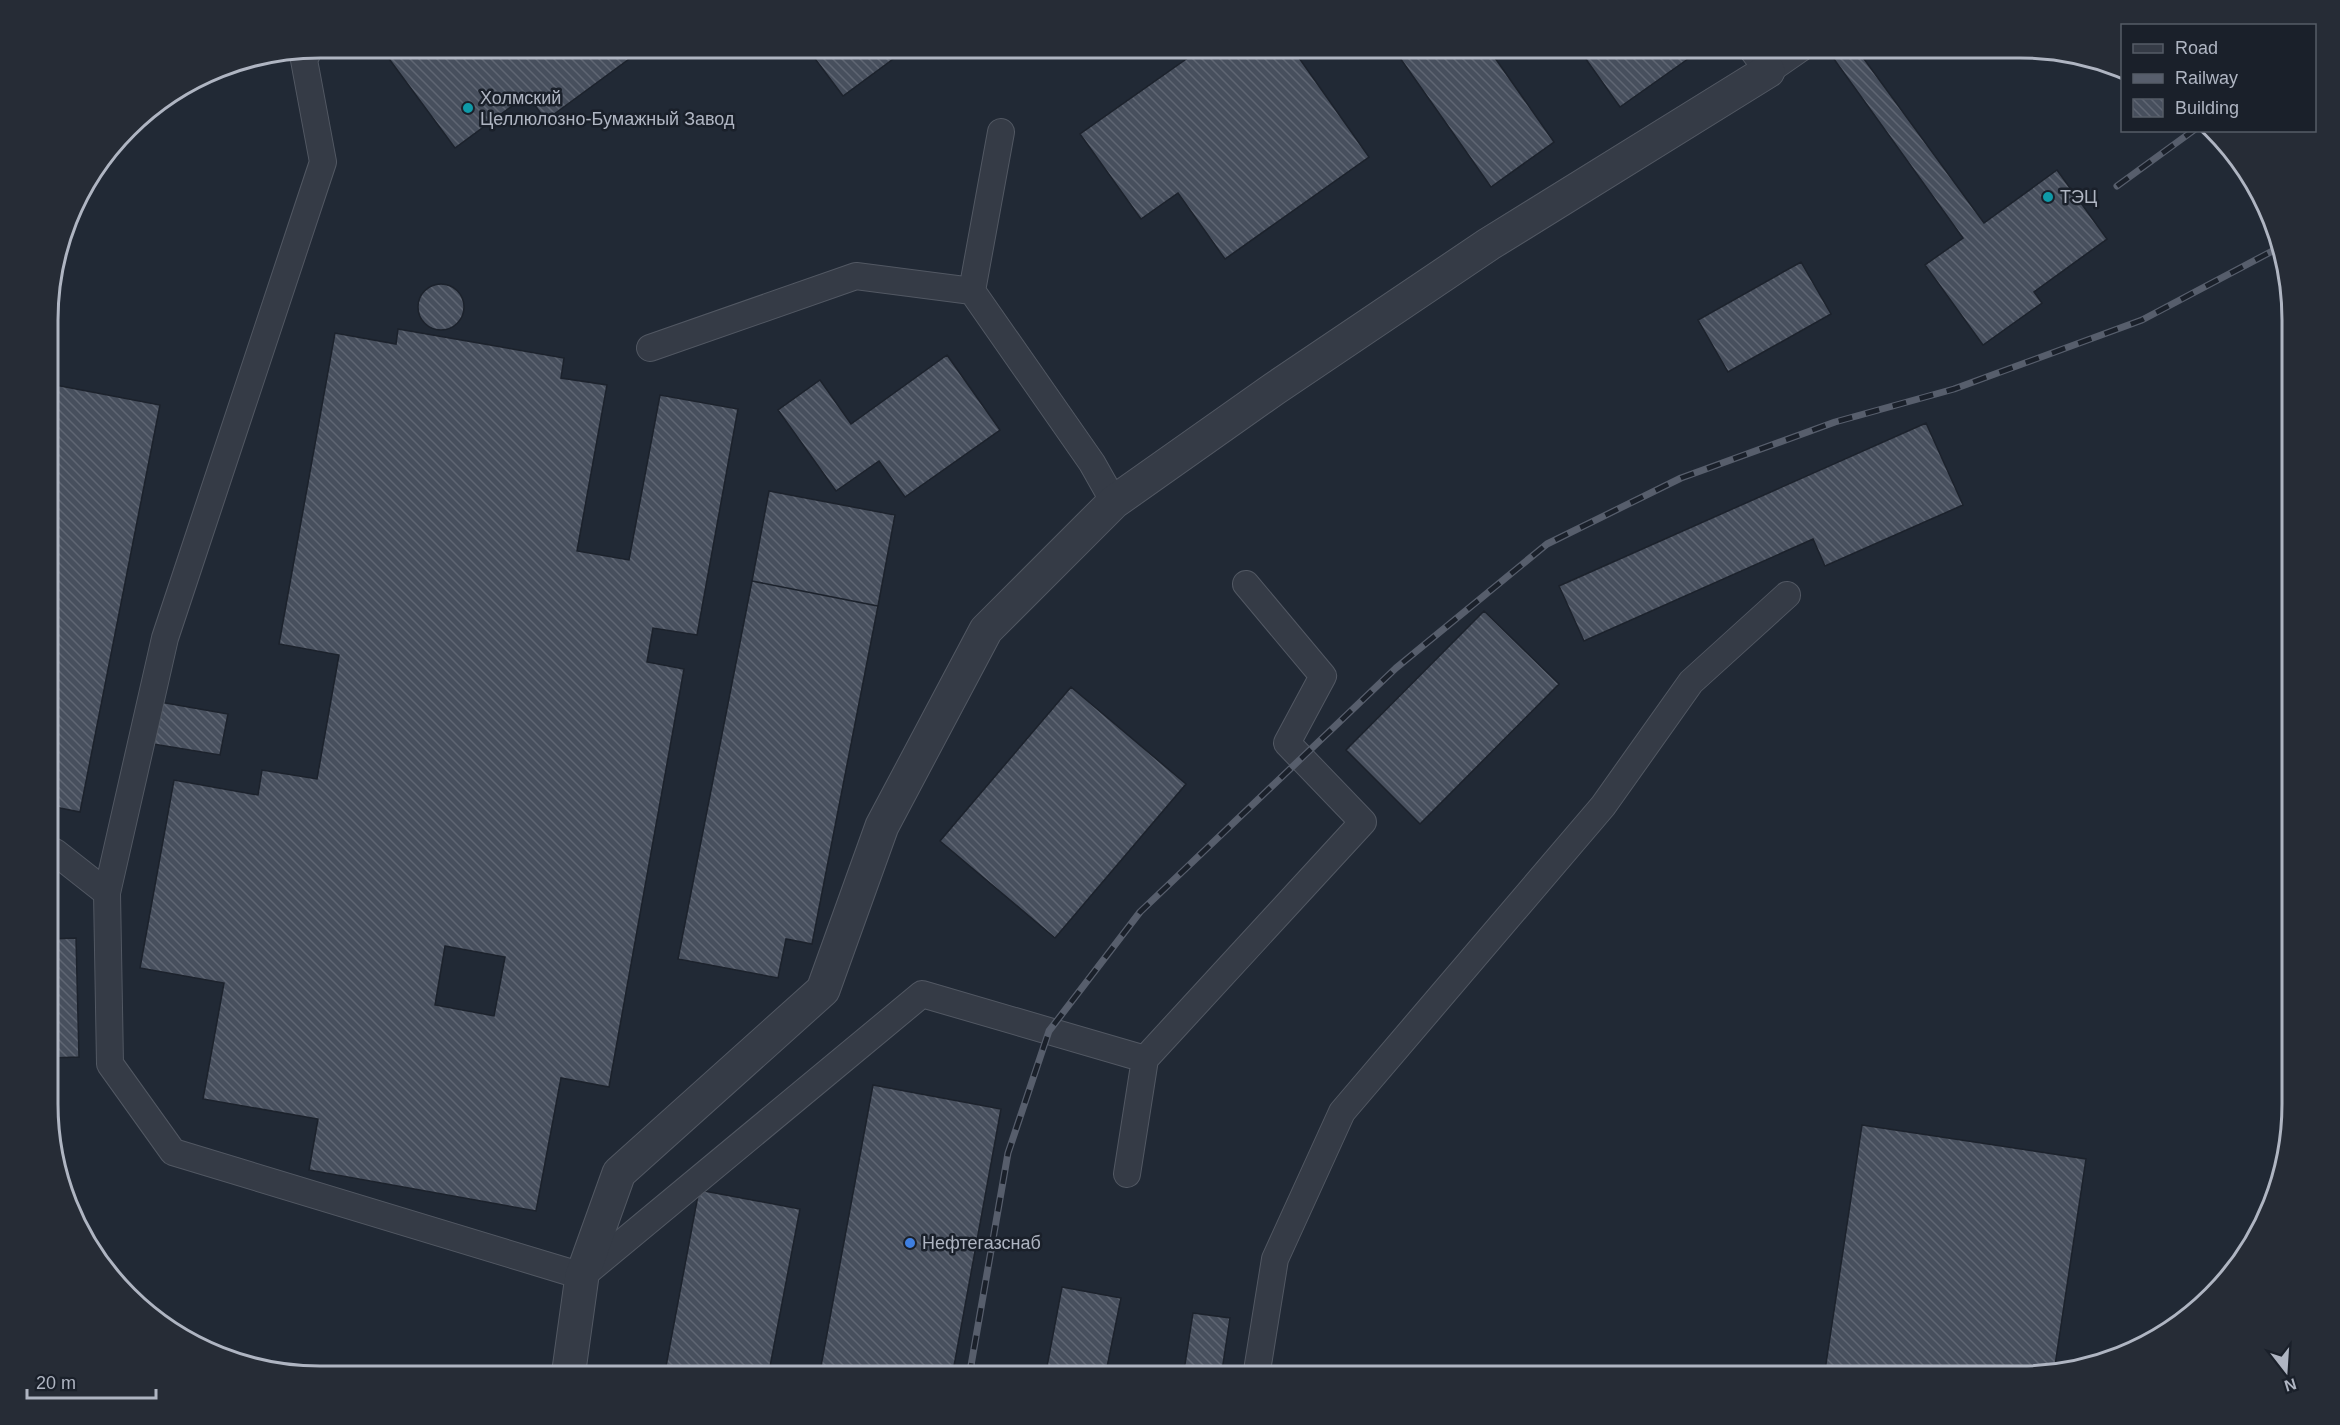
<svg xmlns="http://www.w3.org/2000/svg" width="2340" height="1425" font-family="Arial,sans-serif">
<defs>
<pattern id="building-back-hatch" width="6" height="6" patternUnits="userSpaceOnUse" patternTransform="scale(1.5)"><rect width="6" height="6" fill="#474f5d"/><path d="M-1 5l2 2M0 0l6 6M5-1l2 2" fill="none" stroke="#5f6673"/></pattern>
</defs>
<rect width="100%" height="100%" fill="#212935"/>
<path fill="url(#building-back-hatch)" stroke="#1c222c" stroke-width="1.5" fill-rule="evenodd" d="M381,48h263l-98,72 -19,-25 -72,53z
M807,48h101l-65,48z
M1091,48h21l-14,10z
M1202,48h90l77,109 -144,102 -47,-66 -37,26 -61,-85z
M1393,48h95l66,94 -63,45z
M1578,48h123l1,1 -82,58z
M1826,48h30l128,175 73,-53 50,69 -73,53 8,11 -59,42 -58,-80 38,-27z
M1801,262l30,52 -103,58 -30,-52z
M418 307a23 23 0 1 1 46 0a23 23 0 1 1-46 0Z
M398,329l166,29 -3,20 46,7 -30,166 52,9 31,-165 78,14 -41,226 -44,-7 -6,34 37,7 -75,418 -48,-9 -25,133 -227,-41 9,-51 -115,-20 21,-116 -84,-15 34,-188 84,15 4,-25 55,9 22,-124 -60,-11 56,-311 61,11zM445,946l60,11 -11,59 -59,-11z
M947,355l53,75 -95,67 -26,-36 -43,30 -58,-81 42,-30 31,44z
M50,384l110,21 -80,407 -30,-6z
M1926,423l37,82 -138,61 -12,-27 -229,102 -25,-55z
M769,491l126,24 -17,91 -126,-25z
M752,581l126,25 -66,338 -26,-5 -8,39 -100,-19z
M1484,611l75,73 -139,140 -74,-74z
M1071,687l115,97 -131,154 -115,-97z
M160,702l68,12 -8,41 -67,-11z
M76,938l3,119 -29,1v-119z
M873,1085l128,24 -49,268h-133z
M1862,1125l224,34 -32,213 -17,4 -213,1z
M699,1190l101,19 -32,168h-104z
M1062,1287l59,11 -16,79h-60z
M1193,1313l37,5 -9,59h-38z
M446,1369h32v8h-32z"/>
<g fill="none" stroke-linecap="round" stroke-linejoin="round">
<defs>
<path id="service" d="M1751,48l17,23 33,-23
M1001,132l-29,159 120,172 22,39
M650,348l206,-72 116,15
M55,852l52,41 3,171 63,88 409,124 340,-282 223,65
M107,893l58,-255 158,-476 -19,-102 5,-10
M1127,1174l18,-115 218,-237 -76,-79 36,-67 -77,-92
M1256,1377l19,-118 67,-147 261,-306 88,-124 96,-87"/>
<path id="minor" d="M568,1377l14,-101 37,-103 204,-183 59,-164 104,-196 128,-128 160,-113 215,-145 279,-173"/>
</defs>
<use href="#service" stroke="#525863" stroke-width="28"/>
<use href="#minor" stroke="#525863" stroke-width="35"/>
<use href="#service" stroke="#353b46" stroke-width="26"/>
<use href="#minor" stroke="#353b46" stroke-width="33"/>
<defs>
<path id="rail" d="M2117,186l77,-56
M969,1377l39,-224 41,-122 91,-119 256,-244 151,-124 134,-66 154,-56 119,-33 188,-69 138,-73"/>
</defs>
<use href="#rail" stroke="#575e6c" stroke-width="7"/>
<use href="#rail" stroke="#1a202a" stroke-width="4.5" stroke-dasharray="14" stroke-linecap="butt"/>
</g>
<g fill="#0f9aa8" stroke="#1a202a" stroke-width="2">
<circle cx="468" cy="108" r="6"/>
<circle cx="2048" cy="197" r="6"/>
</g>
<circle fill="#3f7fe0" stroke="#1a202a" stroke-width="2" cx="910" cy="1243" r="6"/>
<g text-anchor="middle" stroke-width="5" stroke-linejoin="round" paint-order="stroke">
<g font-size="18" fill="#afb5c2" stroke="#1a202a" text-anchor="start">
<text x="480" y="104">Холмский<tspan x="480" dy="21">Целлюлозно-Бумажный Завод</tspan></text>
<text x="2060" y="203">ТЭЦ</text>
<text x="922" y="1249">Нефтегазснаб</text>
</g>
</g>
<path d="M0 0H2340V1425H0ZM320 58H2020A262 262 0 0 1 2282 320V1104A262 262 0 0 1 2020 1366H320A262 262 0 0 1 58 1104V320A262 262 0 0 1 320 58Z" fill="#262c36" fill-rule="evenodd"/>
<path fill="none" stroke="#afb5c2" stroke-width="3" d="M320 58H2020A262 262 0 0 1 2282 320V1104A262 262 0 0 1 2020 1366H320A262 262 0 0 1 58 1104V320A262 262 0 0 1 320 58Z"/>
<rect x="2121" y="24" width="195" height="108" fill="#1a202a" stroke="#565c67" stroke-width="1.5"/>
<rect x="2133" y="44" width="30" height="9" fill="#353b46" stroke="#565c67" stroke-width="1.5"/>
<text x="2175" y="54" font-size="18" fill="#afb5c2">Road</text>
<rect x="2133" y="74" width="30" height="9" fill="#575e6c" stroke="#565c67" stroke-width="1.5"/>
<text x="2175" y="84" font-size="18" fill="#afb5c2">Railway</text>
<rect x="2133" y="99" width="30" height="18" fill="url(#building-back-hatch)" stroke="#565c67" stroke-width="1.5"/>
<text x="2175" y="114" font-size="18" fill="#afb5c2">Building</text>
<g transform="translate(2286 1371) rotate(163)" stroke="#1a202a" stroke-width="4.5" paint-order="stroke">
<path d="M0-4.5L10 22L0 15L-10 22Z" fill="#afb5c2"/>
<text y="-9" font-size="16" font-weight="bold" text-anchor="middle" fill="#afb5c2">N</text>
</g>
<path d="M27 1389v9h129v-9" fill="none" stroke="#afb5c2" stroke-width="3"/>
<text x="36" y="1389" font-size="18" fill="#afb5c2" stroke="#1a202a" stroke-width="4.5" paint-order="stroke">20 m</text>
</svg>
